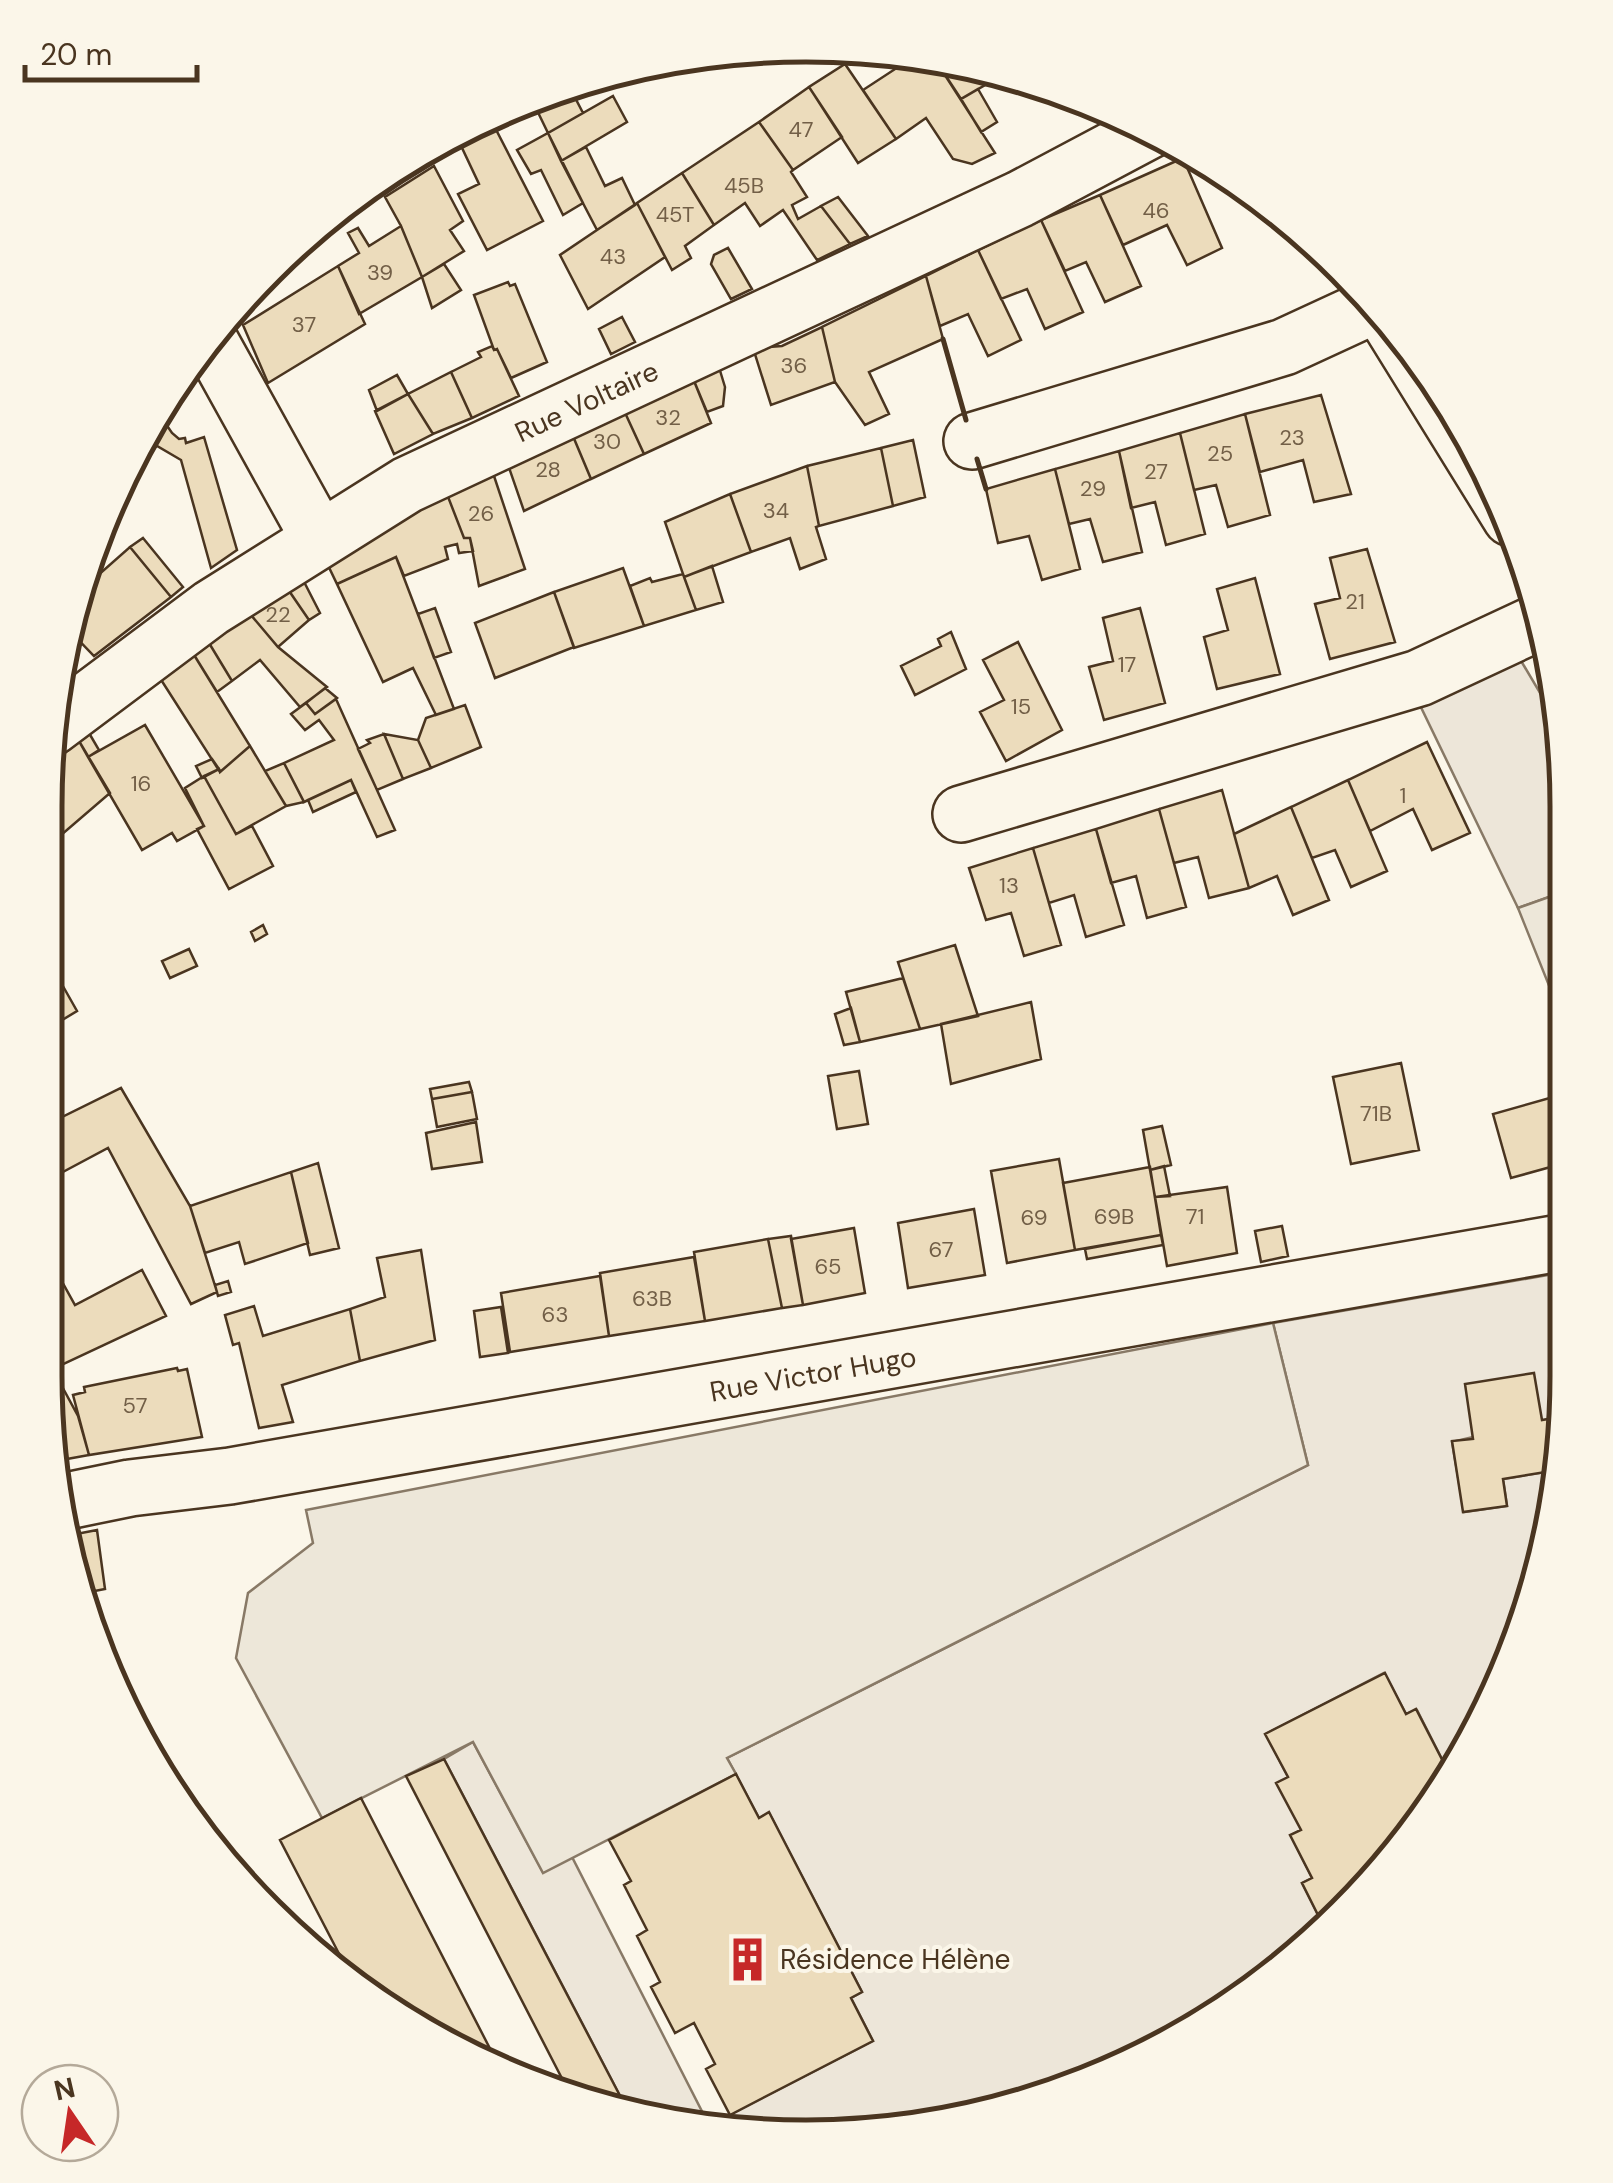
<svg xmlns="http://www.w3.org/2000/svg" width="1613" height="2183" font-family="'DM Sans',sans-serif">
<rect width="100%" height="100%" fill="#fbf6e9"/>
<path fill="#ede6d9" stroke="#887966" stroke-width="2.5" d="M1517,654l45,76 1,162 -45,16 -101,-209z
M1565,1272l1,155 -5,28 -7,-37 -102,24 12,70 43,-6 -4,-27 55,-9 -30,151 -62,136 -15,20 -34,-67 -11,4 -22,-41 -118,61 22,43 13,53 -10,5 21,43 -10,5 23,46 -55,52 -173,99 -240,56 -200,-13 -28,-10 -185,-354 29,-17 70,130 29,-15 137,268 164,-84 -22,-43 11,-6 -93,-179 -10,5 -32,-60 581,-293 -35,-142z"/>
<path fill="#ede7d9" stroke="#887966" stroke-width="2.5" d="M1563,892l1,131 -46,-115z
M1273,1323l35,142 -581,293 9,16 -193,99 -70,-131 -151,76 -86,-160 12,-65 65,-50 -7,-33z"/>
<path fill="#ecdcbc" stroke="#4a3520" stroke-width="2.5" d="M918,54l16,4 61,95 -23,11 -19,-5 -27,-41 -30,21 -33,-49z
M934,58l70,16 -43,25z
M845,64l51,75 -38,24 -49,-76z
M569,86l14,27 -35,20 -16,-33z
M809,87l33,50 -49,33 -34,-48z
M978,89l19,33 -16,10 -20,-33z
M613,96l14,26 -66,39 -13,-28z
M489,116l54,105 -56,29 -29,-56 21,-10 -24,-51z
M759,122l34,48 -2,2 16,25 -15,8 6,14 23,-13 29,38 -33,16 -34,-50 -23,16 -15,-23 -31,22 -32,-52z
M548,133l35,70 -20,12 -22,-45 -10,4 -14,-24z
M586,147l19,39 17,-8 13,27 -38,25 -36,-69z
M1183,158l39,90 -35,17 -20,-40 -44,20 -23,-50z
M434,166l29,55 -13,9 14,21 -42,26 -21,-51 -16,-29z
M682,173l32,52 -29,21 6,12 -19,12 -35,-67z
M1100,195l41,91 -36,16 -19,-40 -21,9 -24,-51z
M838,197l30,39 -18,8 -29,-38z
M637,203l28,54 -77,52 -28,-54z
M1041,220l42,92 -38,17 -18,-40 -26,10 -23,-49z
M401,226l21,51 -63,37 -21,-48 21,-13 -11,-20 10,-5 11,18z
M728,248l24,41 -21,10 -20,-35 3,-9z
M978,250l43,90 -33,16 -20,-42 -28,12 -14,-50z
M444,264l17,26 -29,18 -10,-31z
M338,266l27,58 -97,59 -25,-58z
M926,276l17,63 -74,33 20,42 -24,11 -30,-43 -13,-55z
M508,282l2,4 5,-2 32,78 -36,16 -14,-29 -3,1 -20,-55z
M622,317l13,25 -24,12 -12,-25z
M822,327l13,55 -64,23 -18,-57 29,-2z
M492,346l2,4 3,-1 22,47 -47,22 -21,-46 30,-15 -3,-5z
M718,364l7,23 -2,19 -16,6 -15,-36z
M451,372l21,46 -39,16 -25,-40z
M397,375l11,19 -31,17 -8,-21z
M692,376l19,47 -67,31 -23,-50z
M408,394l25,40 -39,20 -19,-43z
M1321,395l30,99 -37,8 -11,-42 -43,12 -15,-58z
M621,404l23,50 -53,25 -21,-50z
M159,414l13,19 7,6 6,-1 1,5 18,-6 33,113 -26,18 -30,-108 -24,-14 -17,10z
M1245,414l25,101 -42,12 -12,-42 -22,5 -14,-57z
M570,429l21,50 -67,32 -18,-52z
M1180,433l25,101 -39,11 -11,-43 -24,6 -12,-57z
M913,440l12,57 -32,9 -12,-58z
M881,448l12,58 -74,20 -12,-60z
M1119,451l23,101 -39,10 -13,-43 -21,5 -14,-55z
M807,466l12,60 -3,1 10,32 -26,10 -10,-31 -39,14 -21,-58z
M491,467l34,102 -46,17 -9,-48h-6l-19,-49z
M1055,469l25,100 -38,11 -13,-44 -31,7 -12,-54z
M445,489l19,49h6l3,13 -14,2 -2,-9 -12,3 3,12 -44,17 -8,-19 -59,27 -13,-27z
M730,494l21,58 -67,25 -19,-55z
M143,538l40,49 -12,10 -41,-50z
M130,547l41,50 -77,59 -26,-27 3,-19 8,-18z
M1367,549l28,93 -65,17 -15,-55 25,-6 -10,-40z
M396,557l58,152 -18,6 -23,-47 -30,14 -46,-98z
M712,566l11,36 -27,8 -12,-33z
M623,568l21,58 -70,22 -20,-56z
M299,572l21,41 -11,7 -26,-38z
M683,574l13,36 -52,16 -14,-40 20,-8 2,4z
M1255,578l25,96 -63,15 -13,-52 24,-7 -11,-41z
M281,579l28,41 -31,27 -33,-39z
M554,592l20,55 -79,31 -20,-55z
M245,608l33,39 49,40 -27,20 -40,-47 -28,21 -26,-43z
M435,608l16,44 -17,6 -16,-44z
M1140,608l25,95 -61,17 -15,-53 24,-6 -10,-43z
M951,632l15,37 -51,26 -14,-29 40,-20 -3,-7z
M206,638l26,43 -15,11 -26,-42z
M1018,642l44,88 -56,31 -26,-49 24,-12 -21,-40z
M191,650l59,96 -30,26 -62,-97z
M325,688l12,10 -22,16 -9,-11z
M336,699l59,131 -18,7 -26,-57 -47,22 -20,-39 50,-23 -15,-20 -14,10 -14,-16 15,-11 9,11z
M465,705l16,42 -50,21 -13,-28 8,-22z
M145,725l59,101 -27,15 -5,-8 -30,17 -54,-93z
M89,733l10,17 -11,7 -9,-16z
M384,734l34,6 13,28 -28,11z
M384,734l19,45 -26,11 -19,-41 12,-6 -3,-3z
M79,741l31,52 -64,55 1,-80z
M1427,742l43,91 -38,17 -19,-41 -43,22 -22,-51z
M250,746l36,60 -50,28 -32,-58 15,-7 1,3z
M212,759l7,10 -17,9 -6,-12z
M284,763l20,39 -18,4 -21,-35z
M204,776l32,58 16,-8 21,40 -44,23 -32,-60 7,-3 -19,-38z
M351,780l5,12 -43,20 -5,-12z
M1348,780l39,91 -36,16 -16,-37 -23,8 -21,-51z
M1222,790l27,98 -40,10 -11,-41 -24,6 -15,-54z
M1291,807l38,93 -36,15 -16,-39 -28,12 -15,-54z
M1159,809l27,98 -39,11 -11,-42 -25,7 -15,-54z
M1096,829l28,96 -38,12 -12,-42 -25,8 -16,-55z
M1033,848l28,97 -37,11 -13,-43 -25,7 -17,-52z
M263,925l4,9 -12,7 -4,-9z
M955,945l23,71 -58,13 -22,-67z
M189,949l8,17 -27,12 -8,-17z
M51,965l26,46 -23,14 -8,-13v-44z
M903,978l17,51 -60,13 -14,-50z
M1031,1002l10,57 -90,25 -10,-60z
M851,1008l9,34 -16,3 -9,-31z
M1401,1063l18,87 -68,14 -18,-87z
M859,1071l9,53 -31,5 -9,-53z
M469,1082l3,10 -40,7 -2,-10z
M121,1088l69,118 27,86 -26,12 -83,-156 -62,33v-56z
M472,1092l5,27 -40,8 -5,-28z
M1564,1094l1,69 -54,15 -18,-64z
M476,1122l6,40 -50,7 -6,-36z
M1162,1126l9,39 -21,5 -7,-40z
M1059,1159l16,91 -68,13 -16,-92z
M318,1163l21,85 -29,7 -19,-83z
M1164,1166l6,30 -15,1 -5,-27z
M1150,1167l11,68 -86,15 -12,-67z
M291,1172l17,71 -63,21 -6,-22 -34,11 -15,-47z
M1227,1187l10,66 -70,13 -12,-69z
M974,1209l11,66 -77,13 -10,-65z
M1282,1226l6,30 -27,6 -6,-31z
M854,1228l11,65 -62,12 -12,-66z
M1161,1235l2,10 -76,14 -2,-10z
M791,1236l12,69 -21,3 -14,-69z
M768,1239l14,69 -77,13 -11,-69z
M421,1250l14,90 -75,21 -10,-52 35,-12 -8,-39z
M45,1251l30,54 67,-35 24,46 -113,53 -8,-14z
M694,1257l11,64 -96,15 -9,-63z
M600,1276l9,60 -99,16 -9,-59z
M228,1281l3,11 -13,4 -3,-11z
M254,1306l9,30 87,-27 10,52 -78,24 11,37 -34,6 -20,-85 -6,2 -8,-30z
M501,1307l7,46 -28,4 -6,-46z
M45,1355l33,61 11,39 -33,6z
M177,1368l1,3 9,-2 15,68 -113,18 -16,-60 12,-3 -1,-5z
M1534,1373l8,47 12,-2 7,37 -3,15 -55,9 4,27 -44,6 -11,-71 21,-2 -8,-55z
M97,1530l8,59 -26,5 -8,-59z
M1385,1673l21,41 10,-5 35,68 -72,101 -54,51 -23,-46 10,-5 -22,-43 11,-5 -25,-47 12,-6 -23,-43z
M444,1759l185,354 -59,-19 -164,-318z
M736,1774l23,44 10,-6 93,180 -11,6 22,43 -143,74 -24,-46 9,-5 -21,-41 -19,10 -24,-46 9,-5 -23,-46 10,-6 -23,-45 7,-4 -22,-41z
M361,1798l140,272 -32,-11 -120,-86 -69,-133z"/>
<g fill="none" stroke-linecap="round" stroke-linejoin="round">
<defs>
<g id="minor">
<path d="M1386,316l125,202"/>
<path d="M211,343l108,195"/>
<path d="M972,441l312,-94 91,-42"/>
<path id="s1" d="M52,727l159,-119 196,-123 613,-286 130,-69"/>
<path d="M961,814l458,-136 120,-56"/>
<path id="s2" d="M62,1502l68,-14 100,-12 1335,-234"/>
</g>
</defs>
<use href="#minor" stroke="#4a3520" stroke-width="60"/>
<use href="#minor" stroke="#fbf6e9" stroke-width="55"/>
<path stroke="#4a3520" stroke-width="5" d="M943,339l23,81
M977,459l9,30"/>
</g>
<defs>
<symbol id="building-bare" viewBox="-9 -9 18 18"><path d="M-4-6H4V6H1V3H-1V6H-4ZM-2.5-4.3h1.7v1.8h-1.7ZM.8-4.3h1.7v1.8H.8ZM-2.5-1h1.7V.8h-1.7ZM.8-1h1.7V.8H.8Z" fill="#c62828" stroke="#fbf6e9" stroke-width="2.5" paint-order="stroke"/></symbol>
</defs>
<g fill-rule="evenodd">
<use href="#building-bare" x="716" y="1928" width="63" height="63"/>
</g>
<g text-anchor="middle" stroke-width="8" stroke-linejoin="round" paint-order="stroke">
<g font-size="22" fill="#725f47">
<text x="801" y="137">47</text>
<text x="744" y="193">45B</text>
<text x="1156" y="218">46</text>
<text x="675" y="222">45T</text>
<text x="613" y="264">43</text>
<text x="380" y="280">39</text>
<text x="304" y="332">37</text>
<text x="794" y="373">36</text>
<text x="668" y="425">32</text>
<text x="1292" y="445">23</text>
<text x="607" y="449">30</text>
<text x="1220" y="461">25</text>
<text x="548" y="477">28</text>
<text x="1156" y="479">27</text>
<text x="1093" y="496">29</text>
<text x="776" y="518">34</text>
<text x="481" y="521">26</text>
<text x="1355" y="609">21</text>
<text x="278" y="622">22</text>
<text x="1127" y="672">17</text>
<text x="1021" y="714">15</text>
<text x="141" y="791">16</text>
<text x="1403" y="803">1</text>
<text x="1009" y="893">13</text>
<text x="1376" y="1121">71B</text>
<text x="1114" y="1224">69B</text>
<text x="1195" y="1224">71</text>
<text x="1034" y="1225">69</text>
<text x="941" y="1257">67</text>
<text x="828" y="1274">65</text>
<text x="652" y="1306">63B</text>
<text x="555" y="1322">63</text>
<text x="135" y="1413">57</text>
</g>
<g font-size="28" fill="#4a3520" stroke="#fbf6e9">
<text dy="10" stroke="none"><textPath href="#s1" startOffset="628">Rue Voltaire</textPath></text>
<text dy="10" stroke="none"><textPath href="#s2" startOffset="762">Rue Victor Hugo</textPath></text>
</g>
<g font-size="28" fill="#4a3520" stroke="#fbf6e9" text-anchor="start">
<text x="780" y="1969">Résidence Hélène</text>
</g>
</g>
<path d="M0 0H1613V2183H0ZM806 62H806A744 744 0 0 1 1550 806V1376A744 744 0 0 1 806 2120H806A744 744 0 0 1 62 1376V806A744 744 0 0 1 806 62Z" fill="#fbf6e9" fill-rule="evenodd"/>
<path fill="none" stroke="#4a3520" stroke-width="5" d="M806 62H806A744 744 0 0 1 1550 806V1376A744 744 0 0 1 806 2120H806A744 744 0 0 1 62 1376V806A744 744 0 0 1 806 62Z"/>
<g transform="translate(70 2113) rotate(347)"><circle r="48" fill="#fbf6e9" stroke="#b4a999" stroke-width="2.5"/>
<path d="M0-8L18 38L0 25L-18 38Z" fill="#c62828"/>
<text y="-15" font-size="28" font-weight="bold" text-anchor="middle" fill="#4a3520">N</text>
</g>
<path d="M25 65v15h172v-15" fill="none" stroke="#4a3520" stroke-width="5"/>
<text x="40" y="65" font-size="30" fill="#4a3520" stroke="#fbf6e9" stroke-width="8" paint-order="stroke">20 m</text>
</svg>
